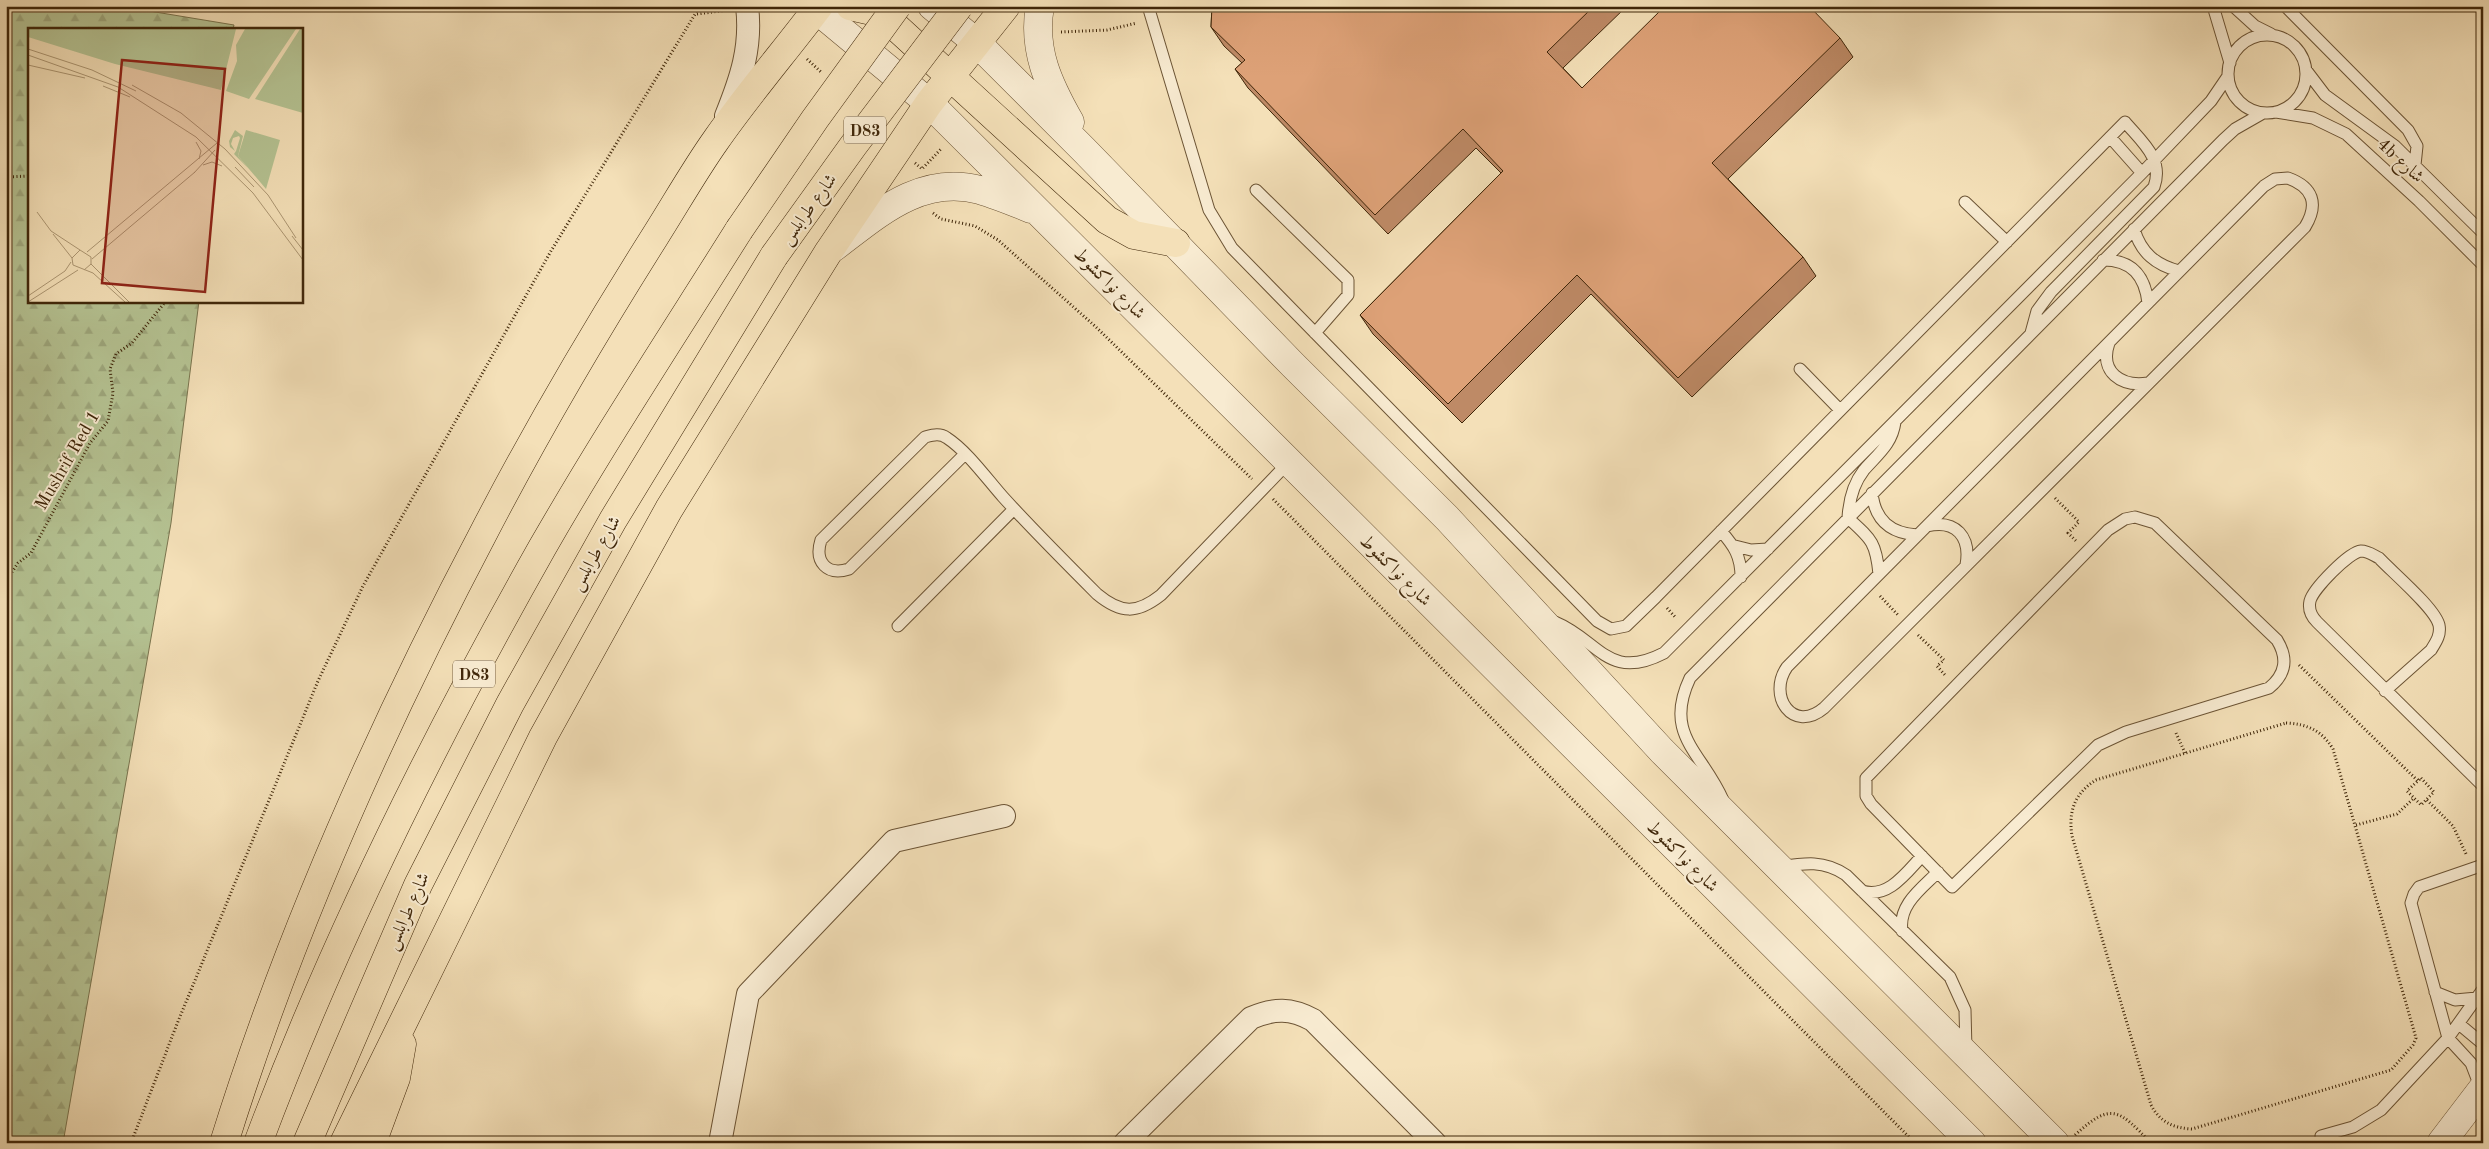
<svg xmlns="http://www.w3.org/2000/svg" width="2489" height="1149" font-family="'Old Standard TT',Amiri,serif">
<defs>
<pattern id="forest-firs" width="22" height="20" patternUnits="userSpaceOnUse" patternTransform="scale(1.25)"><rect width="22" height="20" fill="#b5c393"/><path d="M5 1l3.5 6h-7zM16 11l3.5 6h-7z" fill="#9da77d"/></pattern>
</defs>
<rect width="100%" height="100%" fill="#f4e0b8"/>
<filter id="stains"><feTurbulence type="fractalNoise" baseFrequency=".004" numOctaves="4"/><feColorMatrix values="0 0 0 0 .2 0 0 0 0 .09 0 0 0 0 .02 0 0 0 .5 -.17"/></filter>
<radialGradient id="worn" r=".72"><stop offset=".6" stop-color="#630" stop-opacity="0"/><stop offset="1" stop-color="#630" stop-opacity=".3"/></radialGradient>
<path fill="url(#forest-firs)" stroke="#7a744e" d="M6,6h113l115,19 -1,4h-204v272h170l-28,222 -108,620h-57z"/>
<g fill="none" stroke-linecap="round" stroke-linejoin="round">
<defs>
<path id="service" d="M1148,6l61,204 23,38 365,373 14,8 15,-3 30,-29 469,-475c17,20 39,37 29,65l-103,105 -14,19 -6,22
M2213,6l17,57
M2233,6l22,20 16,8
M2285,6l123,124 9,16 -2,19
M2228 74a39 39 0 1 1 78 0a39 39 0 1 1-78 0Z
M2306,70l19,25 70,51 88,87
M2276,112l37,6 33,16 73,67 64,64
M2110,137l32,36
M2288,178c25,9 31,26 17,49l-481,481c-31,26 -57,-12 -37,-41l477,-481 11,-7z
M1256,190l92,90v15l-33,38
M1965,202l42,40
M2134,229c7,24 22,36 45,42
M2103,260c29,0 42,16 45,43
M2109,343c-10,29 12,44 39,40
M1800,369l40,41
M965,454l-116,115c-22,7 -35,-7 -28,-29l104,-103c8,-2 15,-4 22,1 20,13 40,41 56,59 30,33 62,65 94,97 24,20 40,20 64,1l127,-132
M1872,493c3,28 19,40 45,42
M2135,517l20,6 122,117c11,18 9,34 -8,48l-143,44 -28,13 -146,142 -81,-83 -5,-8v-18l242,-248 17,-11z
M1927,526c29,-7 44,11 39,39
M1721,531c13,15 20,25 20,46
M1735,546l16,4 17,-1
M1879,574c-3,-32 -8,-35 -31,-56 1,-18 5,-34 16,-48 14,-16 28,-26 31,-48
M1555,622c44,18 53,60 109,31l478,-480 69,-72 17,-25
M898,626l116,-117
M2385,691l46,-41c5,-8 10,-15 8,-25 -4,-17 -47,-53 -60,-67 -6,-3 -11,-7 -18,-7 -12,1 -48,38 -51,50 -2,9 1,15 7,21l166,164
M1723,800c-21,-48 -60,-65 -33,-122l533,-538 12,-11 28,-16
M1780,867c25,-4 44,-7 66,8l104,102 15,33 1,40
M1862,891c26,8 44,-18 60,-35
M1902,931c-4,-26 19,-42 36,-59
M2435,992l20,8 22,-2
M2459,1024l24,20
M2481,1089l-10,-26 -23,-25 -37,-135 3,-9 5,-7 64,-22
M2321,1136l32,-9 28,-17 67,-72 35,-49"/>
<path id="minor" d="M726,116c15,-37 26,-69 21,-110
M720,1143l28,-149 146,-153 110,-25
M1125,1143l126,-125c23,-10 40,-10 62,2l122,123"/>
<path id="tertiary" d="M932,6l45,37 107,107 209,215 154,153 215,233 393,392
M1040,6c-8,44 9,79 30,116
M817,10l112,93 1043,1040
M833,248c44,-33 87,-74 147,-58 17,5 34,12 51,19
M2441,1143l42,-55"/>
<path id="motorway" d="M850,6l22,5 24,16 211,193 27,15 42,8
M224,1143c66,-213 157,-416 261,-613 52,-100 109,-197 169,-292 21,-33 40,-67 62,-98 32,-46 69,-89 103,-134
M258,1143c77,-206 176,-404 284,-595 62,-108 131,-213 197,-318
M307,1143l111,-258 92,-181 103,-184 161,-264
M344,1143l199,-406 126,-228 160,-258 100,-148 77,-97
M372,1143l24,-65 6,-34"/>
</defs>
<use href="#service" stroke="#6c5435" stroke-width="13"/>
<use href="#minor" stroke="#6c5435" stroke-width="24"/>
<use href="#tertiary" stroke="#6c5435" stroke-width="29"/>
<use href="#motorway" stroke="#3f2609" stroke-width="29"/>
<path stroke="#3f2609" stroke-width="3" stroke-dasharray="1 2.5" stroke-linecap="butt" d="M697,14l31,-4
M1061,32l46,-2 30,-7
M807,59l14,13
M915,163l7,6 19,-20
M6,177l23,-1
M933,213l8,6 34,7 23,14 98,87 156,152
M2055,498l24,24 -11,11 9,9
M1273,499l642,644
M6,581l12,-18 13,-10 59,-110 18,-22 5,-28 -3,-24 6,-15 16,-11 34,-42
M1880,596l18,19
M1667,608l9,10
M1918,635l26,25 -7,6 8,9
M2299,665l119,116
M2286,723c22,1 36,8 47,26l83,289 -3,7 -22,25 -199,59c-19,-1 -32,-7 -41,-24l-79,-269c-4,-25 3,-43 24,-56z
M2176,733l9,20
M2421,778l13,14 -13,13 -14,-14z
M2427,800l26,26 14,30
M2356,825l41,-11 17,-16
M6,1062l5,13 -5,23
M2075,1135c37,-34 44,-25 76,8
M131,1143l46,-119 141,-343 45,-95 188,-335 149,-245"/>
<use href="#service" stroke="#f8ebd1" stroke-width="11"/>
<use href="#minor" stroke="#f8ebd1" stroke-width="22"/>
<use href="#tertiary" stroke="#f8ebd1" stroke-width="28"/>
<use href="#motorway" stroke="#f4e0b8" stroke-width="28"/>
<defs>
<path id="motorway-bridge" d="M739,230l76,-111 82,-113
M774,256l79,-110 106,-140"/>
</defs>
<use href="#motorway-bridge" stroke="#3f2609" stroke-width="29" stroke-linecap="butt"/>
<use href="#motorway-bridge" stroke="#f4e0b8" stroke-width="28"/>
</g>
<path fill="#be8a66" stroke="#3f2609" d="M1212,6h415l-64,62 19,20 258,-50 13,19 -125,122 75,78 13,19 -124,121 -101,-103 -129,129 -89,-89 -13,-19 141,-142 -25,-25 -88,86 -140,-146 -13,-19 7,-6 -18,-17 -13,-19z"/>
<path fill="#dda177" stroke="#3f2609" d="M1212,6h382l-47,46 35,36 83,-82h144l31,32 -128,125 91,94 -125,121 -101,-103 -129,129 -88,-89 143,-144 -40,-42 -88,86 -140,-146 10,-9 -34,-33z"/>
<g text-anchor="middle" stroke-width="4" stroke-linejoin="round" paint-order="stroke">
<g fill="#f8ebd1" stroke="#766145" stroke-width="1">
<rect x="844" y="116.5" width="42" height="27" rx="4"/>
<rect x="453" y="660.5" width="42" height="27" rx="4"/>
</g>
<g font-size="16" font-weight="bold" fill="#3f2609">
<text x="865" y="136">D83</text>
<text x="474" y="680">D83</text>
</g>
<g font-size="18" fill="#3f2609" stroke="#f8ebd1">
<text transform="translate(2401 160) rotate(43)" y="6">4b شارع</text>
<text transform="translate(808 209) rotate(-54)" y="6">شارع طرابلس</text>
<text transform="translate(1110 283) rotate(45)" y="6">شارع نواكشوط</text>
<text transform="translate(67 460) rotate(-60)" y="6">Mushrif Red 1</text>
<text transform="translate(595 553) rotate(-60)" y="6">شارع طرابلس</text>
<text transform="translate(1396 570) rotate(45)" y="6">شارع نواكشوط</text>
<text transform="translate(1683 856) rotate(45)" y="6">شارع نواكشوط</text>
<text transform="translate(407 911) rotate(-66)" y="6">شارع طرابلس</text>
</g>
</g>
<g transform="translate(28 28)">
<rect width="275" height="275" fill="#f4e0b8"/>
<path d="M0,1h208l-15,61 -106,-26 -87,-27zM217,1h51l-47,70 -23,-8 11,-30 -1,-16zM272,1h3v84l-48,-14z" fill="#b5c393"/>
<path d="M218,102l34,10 -14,49 -28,-33z" fill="#b5c393"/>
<path d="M207,102l8,6 -5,20 10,12 -14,-14 2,-3 4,-13 -1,-2 -6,2 -2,6 4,7 -5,-4 -1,-6z" fill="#b5c393"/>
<path fill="none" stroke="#ac9672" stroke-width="1" d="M0,21l64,21 44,21M0,27l90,32 78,50 57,56 50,67M0,37l57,13M104,57l49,28 44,36 43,46 28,43M75,58l27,11M168,114l5,9 -2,8M175,137l9,-3 10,4M207,139l19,20M166,145l21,-23M9,184l14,19 29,19M25,206l19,24M264,208l11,14M59,224l130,-109M64,231l103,-87M63,236l38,38M56,242l7,-6v-7l-11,-7 -8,8 1,7 20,8 32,29M0,268l37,-25 6,-9M0,274l50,-32"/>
<path fill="#8f2418" fill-opacity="0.15" stroke="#8f2418" stroke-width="2.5" d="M94,32l103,9 -20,223 -103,-9z"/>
<rect width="275" height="275" fill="none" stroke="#3f2609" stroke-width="2.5"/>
</g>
<rect width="2489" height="1149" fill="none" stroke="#f4e0b8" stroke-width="25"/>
<rect x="8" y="8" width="2474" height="1134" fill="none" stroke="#3f2609" stroke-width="2.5"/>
<rect x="12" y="12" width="2464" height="1124" fill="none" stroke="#3f2609"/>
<rect width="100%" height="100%" filter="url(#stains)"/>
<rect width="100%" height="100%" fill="url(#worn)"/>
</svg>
